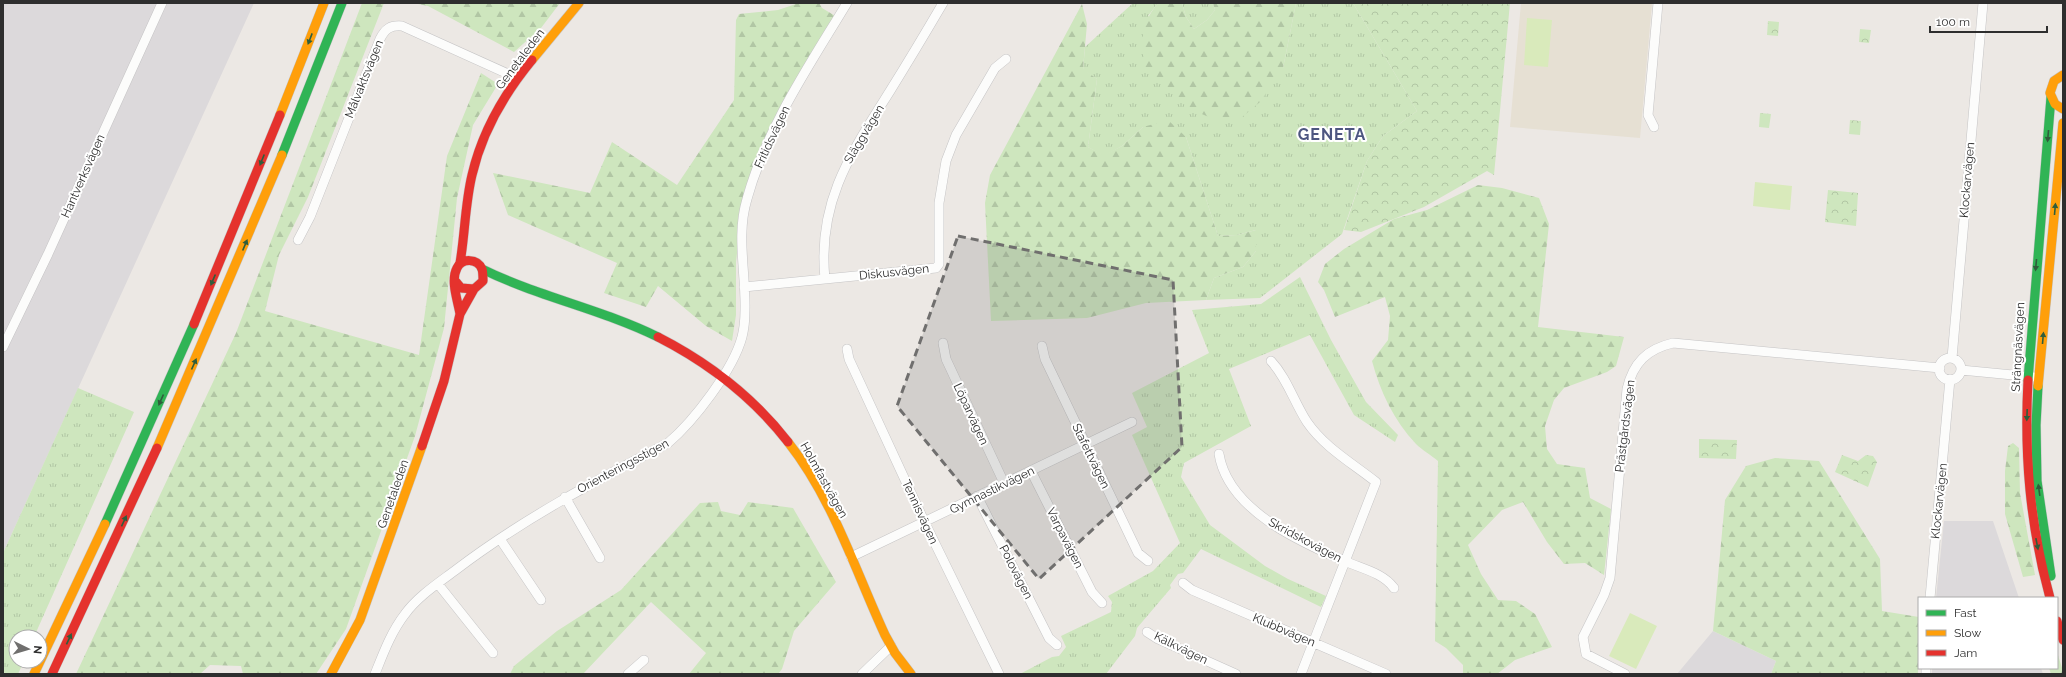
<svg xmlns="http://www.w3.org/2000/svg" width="2066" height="677" font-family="Raleway,sans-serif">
<defs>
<pattern id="grass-tufts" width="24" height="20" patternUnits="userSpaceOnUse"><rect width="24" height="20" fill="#cee6be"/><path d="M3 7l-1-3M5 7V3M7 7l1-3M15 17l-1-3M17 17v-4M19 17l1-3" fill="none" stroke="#b1c6a4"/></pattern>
<pattern id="forest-firs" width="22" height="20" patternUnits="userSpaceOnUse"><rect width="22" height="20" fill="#cee6be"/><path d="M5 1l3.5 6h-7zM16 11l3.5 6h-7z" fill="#b1c6a4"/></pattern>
<pattern id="park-crowns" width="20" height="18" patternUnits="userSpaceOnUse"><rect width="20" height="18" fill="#cee6be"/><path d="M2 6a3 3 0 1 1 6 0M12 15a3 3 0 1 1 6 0" fill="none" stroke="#b1c6a4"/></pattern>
</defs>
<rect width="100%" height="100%" fill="#ece8e4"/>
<path fill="#dcd9db" d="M3,3h251l-251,550z
M1944,521h49l26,77h-83z
M1713,631l63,30 -5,13h-94z
M1932,668h109l2,6h-111z"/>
<path fill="#e6e0d3" d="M1521,3h131l-12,135 -130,-11z"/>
<path fill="url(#grass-tufts)" d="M1133,3h25l-10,13 135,52 13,-65h57l64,108 -34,25 -16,25 -25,73 -82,64 -54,2 8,-22 29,-11 13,-16v-21l-19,5 -19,1 -32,-99 -43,-10 -21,19 -18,10 -16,-9 9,-68 -14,-9 2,-23z
M1182,3h31l2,7 -8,10 -13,9 -8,-12z
M1300,277l31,63 35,62 32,33 -3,7 -41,-27 -44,-80 -81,34 22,57 -67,37 -3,14 29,48 55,41 23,13 38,17 -5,11 -120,-58 -18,24 -5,1 -8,11 1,3 -34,40 -2,8 -29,38h-86l32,-17 7,-1 7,-9 -5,-11 50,-24 1,-10 -4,-6 45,-25 27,-28 -48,-108 15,-8 -15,-34 77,-40 -17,-43 69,-6z
M78,388l56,24 -100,225h-18v24h8l-6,13h-15v-121z"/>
<path fill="url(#forest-firs)" d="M362,3h22l-76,194 -29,58 -14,56 154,44 28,-199 34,-83 17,11 -25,41 -16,73 -13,130 -29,108 -69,193 -30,45h-73l-2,-8 -31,-1 -10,9h-124l160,-341z
M413,3h147l-19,25 -27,24 -86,-46z
M799,3h20l3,5 15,9 -54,85 -27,56 -15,60 -5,44v53l-4,26 -26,-15 -48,-40 -12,21 -42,-14 13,-30 -109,-48 -15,-42 97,20 22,-51 65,43 57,-85 2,-80 3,-6 39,-4z
M1158,3h24l4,14 8,12 13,-9 8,-10 -2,-7h83l-13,65 -23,34 -19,16h-30l-23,-10 -43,-41c-4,-28 -5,-42 13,-64z
M1082,4l5,20 -4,45 14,10 -9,68 16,8 18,-9 21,-19 25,-7 18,17 32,99 19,-1 19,-5v21l-13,16 -29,11 -8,22 -60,3 -59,15 -96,3 -6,-118 5,-28z
M1478,185l24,3 37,10 10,26 -11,103 86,10 -8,29 -9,6 -43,16 -10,12 -9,26 2,23 10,15 28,4 5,30 21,11 -7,66 -19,-12 -21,1 -17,-22 -24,-40 -21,8 -34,35 13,29 17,26 18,1 19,13 17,33 -37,13 -18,14h-34v-9l-17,-17 -11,-7 3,-180c-7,-6 -16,-11 -22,-17 -22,-23 -36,-53 -44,-83l16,-21 2,-24 -5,-19 -50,20 -11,-27 -6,-8 7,-18 19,-15 50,-30 33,-9z
M2013,443l6,5 1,45 15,82 -12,2 -18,-63v-43l3,-25z
M1775,458l44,3 61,98 2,52 37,6 -1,57h-147l5,-13 -63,-30 12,-131 21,-34z
M718,502l3,9 19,4 8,-13 45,6 43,74 -42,49 -12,38 -4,5h-89l17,-21 -55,-51 -68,72h-73l4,-8 43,-35 64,-41 79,-87z
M2057,652l6,19v3h-12l-2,-6h8z"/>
<path fill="url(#park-crowns)" d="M1353,3h157l-16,172 -7,-4 -63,36 -63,25 -17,-2 23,-69 16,-25 34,-25z
M1768,21l11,1 -1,14 -11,-1z
M1860,29l11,1 -2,13 -10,-1z
M1760,113l11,1 -2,14 -10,-1z
M1850,120l11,1 -1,14 -11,-1z
M1828,190l30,3 -2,33 -31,-4z
M1699,439l38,1 -1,19 -37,-1z
M1842,455l16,6 8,-6 7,1 4,6 -9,25 -33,-15z"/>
<path fill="#d9eabb" d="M1527,18l25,2 -4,47 -24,-2z
M1755,182l37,4 -2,24 -37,-4z
M1630,613l27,13 -21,43 -27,-13z"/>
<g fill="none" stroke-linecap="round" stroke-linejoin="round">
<defs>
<path id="street" d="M1654,127l-6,-12 10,-112
M298,240l12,-23 70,-178c5,-10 10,-14 22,-13l115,52
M825,279c-8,-77 26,-126 65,-188 18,-29 36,-59 53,-88
M744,287l192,-19 3,-4v-61l7,-42 10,-26 39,-67 11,-9
M943,343l3,16 58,124
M1042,346l3,13 93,194 10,8
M3,347l45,-93 114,-251
M847,349l2,10 76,164 74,151
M1952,358l31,-355
M1939 369a11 11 0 1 1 22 0a11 11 0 1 1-22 0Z
M1271,361c16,17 23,41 36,61 17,25 45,41 69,60l-75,192
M1961,370l73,7
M1219,454c9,56 81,88 128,108 16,7 36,11 47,26
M1031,471l61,121 10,11
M977,496l72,142 8,7
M565,497l35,61
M500,539l41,61
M851,557l281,-135
M1183,583l9,7 194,84
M438,584l55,69
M1930,598l20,-219
M1147,632l11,7 78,35
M375,674c8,-20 16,-42 30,-60 13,-18 35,-32 52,-45 66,-50 138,-88 211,-126 26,-22 65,-73 74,-106 2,-8 3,-18 3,-27 1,-37 -9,-75 2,-111 20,-72 62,-133 100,-196
M628,674l16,-14
M862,674l29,-28
M1625,674l-39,-20 -3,-17 21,-42 6,-17 17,-189c6,-26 20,-40 46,-46l267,25
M1926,674v-6"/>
<path id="fast" d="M282,155l60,-152
M482,269c57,28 119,40 176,68
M2028,380l23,-283
M2038,386l-2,39 1,56 14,95
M105,524l89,-200"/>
<path id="slow" d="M532,60l47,-57
M2063,75l-9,6 -4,12 5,11 8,5
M280,115l44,-112
M2038,386l25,-263
M788,442c45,57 67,128 97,193l10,18 16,21
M157,448l125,-293
M34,674l71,-150
M331,674l29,-54 62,-174"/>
<path id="jam" d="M460,263c5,-29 5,-59 12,-88 10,-43 32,-81 60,-115
M456,282l5,6 13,1 9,-8c0,-4 0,-9 -1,-12 -5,-11 -20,-11 -25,-1 -7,13 1,33 3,46
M194,324l86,-209
M658,337c51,26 95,60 130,105
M2028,380c-4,76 2,145 22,218
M422,446l22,-65 16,-67 14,-25
M2057,621l6,19
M52,674l105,-226"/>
</defs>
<use href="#street" stroke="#c5c4c5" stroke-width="10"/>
<use href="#fast" stroke="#c5c4c5" stroke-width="10"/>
<use href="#slow" stroke="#c5c4c5" stroke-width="10"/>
<use href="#jam" stroke="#c5c4c5" stroke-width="10"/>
<use href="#street" stroke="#fcfcfb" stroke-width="9"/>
<use href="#fast" stroke="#30b455" stroke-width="9"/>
<use href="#slow" stroke="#ff9f0a" stroke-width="9"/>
<use href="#jam" stroke="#e5322d" stroke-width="9"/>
</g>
<defs><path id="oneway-solid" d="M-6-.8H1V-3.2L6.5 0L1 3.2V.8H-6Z"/></defs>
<g fill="#2f5d3c">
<use href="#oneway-solid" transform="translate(310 39) rotate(111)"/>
<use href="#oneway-solid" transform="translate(2048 136) rotate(95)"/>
<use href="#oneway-solid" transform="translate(262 160) rotate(112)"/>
<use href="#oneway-solid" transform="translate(2055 209) rotate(-85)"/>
<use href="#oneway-solid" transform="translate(245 245) rotate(-67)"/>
<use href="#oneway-solid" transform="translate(2036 265) rotate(95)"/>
<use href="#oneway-solid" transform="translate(213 280) rotate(113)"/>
<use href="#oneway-solid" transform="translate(2043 338) rotate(-85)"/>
<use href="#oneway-solid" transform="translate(194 364) rotate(-66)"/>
<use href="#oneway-solid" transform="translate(161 400) rotate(114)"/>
<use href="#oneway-solid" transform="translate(2027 415) rotate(92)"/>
<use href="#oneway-solid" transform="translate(2039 490) rotate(-98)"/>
<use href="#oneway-solid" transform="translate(124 521) rotate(-65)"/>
<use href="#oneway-solid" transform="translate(2037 544) rotate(79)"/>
<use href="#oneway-solid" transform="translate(69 639) rotate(-65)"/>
</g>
<path fill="#706f6e" fill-opacity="0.2" stroke="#706f6e" stroke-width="3" stroke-dasharray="8 5" stroke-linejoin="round" d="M958,236l215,44 9,167 -143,132 -142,-173z"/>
<g text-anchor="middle" stroke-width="4" stroke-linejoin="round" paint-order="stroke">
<g font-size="12" fill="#2e2e2e" stroke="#fff">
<text transform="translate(520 59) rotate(-53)" y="4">Genetaleden</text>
<text transform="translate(364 79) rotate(-68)" y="4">Målvaktsvägen</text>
<text transform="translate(864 134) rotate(-59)" y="4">Släggvägen</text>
<text transform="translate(772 137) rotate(-65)" y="4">Fritidsvägen</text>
<text transform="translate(83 176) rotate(-66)" y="4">Hantverksvägen</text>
<text transform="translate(1967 180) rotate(-85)" y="4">Klockarvägen</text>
<text transform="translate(894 272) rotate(-6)" y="4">Diskusvägen</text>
<text transform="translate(2018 347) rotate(-87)" y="4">Strängnäsvägen</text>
<text transform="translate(971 414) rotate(65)" y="4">Löparvägen</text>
<text transform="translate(1625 426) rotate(-83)" y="4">Prästgårdsvägen</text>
<text transform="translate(1091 456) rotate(64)" y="4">Stafettvägen</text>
<text transform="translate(623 466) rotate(-28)" y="4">Orienteringsstigen</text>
<text transform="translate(824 480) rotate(61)" y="4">Holmfastvägen</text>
<text transform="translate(992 490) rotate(-26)" y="4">Gymnastikvägen</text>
<text transform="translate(393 494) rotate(-71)" y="4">Genetaleden</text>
<text transform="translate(1939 501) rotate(-84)" y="4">Klockarvägen</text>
<text transform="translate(920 512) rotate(65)" y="4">Tennisvägen</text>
<text transform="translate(1065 538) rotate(63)" y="4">Varpavägen</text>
<text transform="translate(1305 540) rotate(28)" y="4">Skridskovägen</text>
<text transform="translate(1016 572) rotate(63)" y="4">Polovägen</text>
<text transform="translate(1284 630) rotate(23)" y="4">Klubbvägen</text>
<text transform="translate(1181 648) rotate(26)" y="4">Kälkvägen</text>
</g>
<g font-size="16" font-weight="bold" letter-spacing="1" fill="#4d5680" stroke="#fff">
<text x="1332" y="140">GENETA</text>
</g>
</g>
<rect width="2066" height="677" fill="none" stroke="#2e2e2e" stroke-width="8"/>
<rect x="1918" y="597" width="140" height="72" fill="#ffffff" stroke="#ababab"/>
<rect x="1926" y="610" width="20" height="6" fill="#30b455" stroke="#ababab"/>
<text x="1954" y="617" font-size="12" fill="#2e2e2e">Fast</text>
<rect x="1926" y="630" width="20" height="6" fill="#ff9f0a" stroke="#ababab"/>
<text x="1954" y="637" font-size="12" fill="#2e2e2e">Slow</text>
<rect x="1926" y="650" width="20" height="6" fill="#e5322d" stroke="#ababab"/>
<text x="1954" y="657" font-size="12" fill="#2e2e2e">Jam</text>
<g transform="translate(28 649) rotate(95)"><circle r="19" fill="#ffffff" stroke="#ababab"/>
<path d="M0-3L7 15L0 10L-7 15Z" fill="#706f6e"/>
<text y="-6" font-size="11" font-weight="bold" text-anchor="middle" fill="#2e2e2e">N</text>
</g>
<path d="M1930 26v6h117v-6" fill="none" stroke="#2e2e2e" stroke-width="2"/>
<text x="1936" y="26" font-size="12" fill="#2e2e2e" stroke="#ffffff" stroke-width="3" paint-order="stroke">100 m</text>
</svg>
